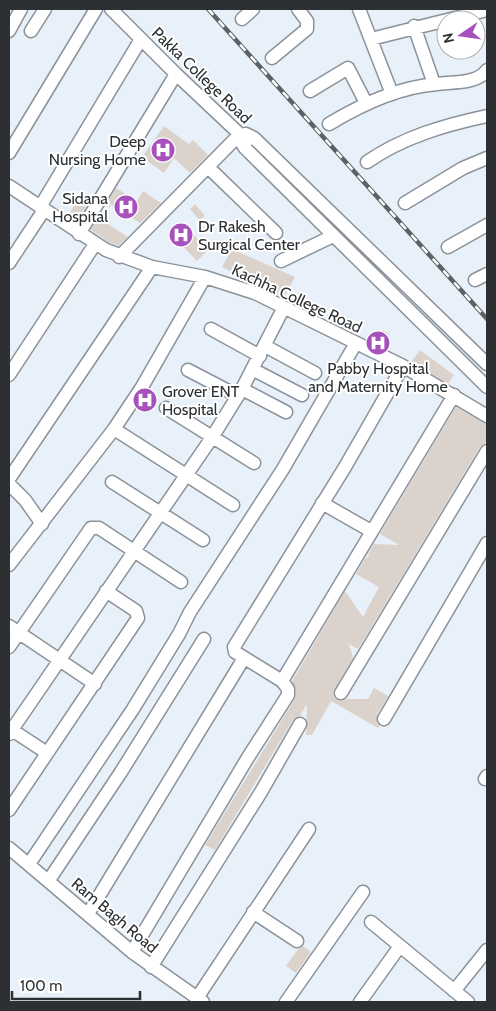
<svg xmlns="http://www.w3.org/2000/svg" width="496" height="1011" font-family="Cabin,sans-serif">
<rect width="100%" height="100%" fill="#e8f1f9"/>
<path fill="#dbd2cb" d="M164,126l25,18 4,-4 15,15 -18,18 -16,-15 -10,15 -22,-16z
M116,188l21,13 6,-10 18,12 -21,20 -29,-18 -2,2 -3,-2z
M77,202l9,5 -9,14 -9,-6z
M195,204l10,12 -6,4 -9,-11z
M98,218l30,19 -10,9 -8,-3 -19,-13z
M185,225l23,25 -11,11 -24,-25z
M232,249l63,28 -11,20 -62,-30z
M383,330l6,4 -7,13 -7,-4z
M420,350l34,25 -6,9 -37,-22z
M456,407l31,17v17l-7,6 -122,202 -9,-5 4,14 -20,34 1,5 6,4 7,-2h21l6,-11 14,8 -11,19v8l3,3 -2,2 -47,-27 -19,34h-6l1,-31 -7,12 -7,4 -78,130 -10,-5 90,-146 1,-10 -4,-8 53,-90 18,26 16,-30 -23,-13 9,-15 5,-4 -2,-1 6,-10 25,1 -19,-11z
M303,946l8,6 -15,21 -10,-7 12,-17z"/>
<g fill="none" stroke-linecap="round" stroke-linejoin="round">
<defs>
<path id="minor" d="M111,9l65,65 71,67
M359,9l33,85
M242,19l11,-10
M414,26l20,58
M9,31l12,-22
M31,31l14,-22
M371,39l116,-29
M272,58l35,-29v-8l-9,-12
M310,91l38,-23 18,35
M329,124c33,-20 70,-37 108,-40 15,-2 41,0 50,-14
M9,153l87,-144
M367,162c36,-25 78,-37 120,-46
M208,167l68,66
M9,186l97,64 46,17 53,10 50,16 148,73 84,50
M405,203l58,-35 24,-10
M40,207l101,-168
M79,234l97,-160
M448,247l39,-22
M119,257l121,-123
M281,261l52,-25
M9,263l35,-53
M475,280l12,-6
M211,329l49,27
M265,346l50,27
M487,364l-233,-226 -8,-4 -5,1 -1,5 5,8 242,239
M252,369l50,26
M188,370l50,26
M9,375l86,-131
M242,389l44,23
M166,408l88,55
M114,429l119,76
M9,479l143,-212
M112,482l91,58
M9,484l16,16 17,24
M322,503l49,28
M9,565l105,-136 28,-42 63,-110
M9,626l86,58
M9,647l82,-119h8l82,54
M282,681l172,-286
M341,693l146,-242
M384,719l103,-176
M9,728l38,25
M9,734l204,-298 29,-47 41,-80
M485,779l2,-3
M9,810l129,-192 -2,-7 -30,-20
M9,848l123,104 71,50
M29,864l104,-155 46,-75 11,-22 93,-143 73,-126
M49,880l72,-108 83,-133
M253,912l44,29
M88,914l156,-256
M371,922l97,80
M132,952l115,-193 41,-64v-6l-6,-8 -47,-29 -1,-5 111,-180 58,-101
M151,967l110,-175 39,-68
M454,991l33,-41
M197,998l112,-169
M286,1002l77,-110
M360,1002l40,-56"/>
</defs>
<use href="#minor" stroke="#8b929a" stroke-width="15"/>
<use href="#minor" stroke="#fff" stroke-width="12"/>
<defs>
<path id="rail" d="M208,9l279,310"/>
</defs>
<use href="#rail" stroke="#5c6165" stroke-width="4.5"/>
<use href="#rail" stroke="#fff" stroke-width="2.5" stroke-dasharray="8" stroke-linecap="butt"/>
</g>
<defs>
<symbol id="hospital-disc" viewBox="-11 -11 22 22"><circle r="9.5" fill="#a850bc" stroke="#fff"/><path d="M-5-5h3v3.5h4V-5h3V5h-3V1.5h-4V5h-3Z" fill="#fff"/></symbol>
</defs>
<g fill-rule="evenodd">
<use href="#hospital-disc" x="149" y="136" width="28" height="28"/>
<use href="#hospital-disc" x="112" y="193" width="28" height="28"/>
<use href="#hospital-disc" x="167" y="221" width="28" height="28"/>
<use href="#hospital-disc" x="364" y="329" width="28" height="28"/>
<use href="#hospital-disc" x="131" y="386" width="28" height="28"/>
</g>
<g text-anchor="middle" stroke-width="4" stroke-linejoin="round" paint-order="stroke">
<g font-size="16" fill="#2c3033" stroke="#fff">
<text transform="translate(202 75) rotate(44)" y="6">Pakka College Road</text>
<text transform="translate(297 298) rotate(25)" y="6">Kachha College Road</text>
<text transform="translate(115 915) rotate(40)" y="6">Ram Bagh Road</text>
</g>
<g font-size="16" fill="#2c3033" stroke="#fff" text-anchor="end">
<text x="146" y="147">Deep<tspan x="146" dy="18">Nursing Home</tspan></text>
<text x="108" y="204">Sidana<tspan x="108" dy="18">Hospital</tspan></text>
<text x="198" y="232" text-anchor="start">Dr Rakesh<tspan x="198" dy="18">Surgical Center</tspan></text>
<text x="378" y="374" text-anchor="middle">Pabby Hospital<tspan x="378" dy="18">and Maternity Home</tspan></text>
<text x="162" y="397" text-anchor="start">Grover ENT<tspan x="162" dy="18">Hospital</tspan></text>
</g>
</g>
<rect width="496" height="1011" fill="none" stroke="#2c3033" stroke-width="20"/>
<g transform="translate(461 35) rotate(257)"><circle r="24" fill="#ffffff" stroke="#abacad"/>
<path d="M0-4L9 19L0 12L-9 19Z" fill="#a850bc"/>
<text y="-8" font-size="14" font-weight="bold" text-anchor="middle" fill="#2c3033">N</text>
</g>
<path d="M12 991v8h128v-8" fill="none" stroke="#2c3033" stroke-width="2.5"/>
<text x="20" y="991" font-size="15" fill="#2c3033" stroke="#ffffff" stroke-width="4" paint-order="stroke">100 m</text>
</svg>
